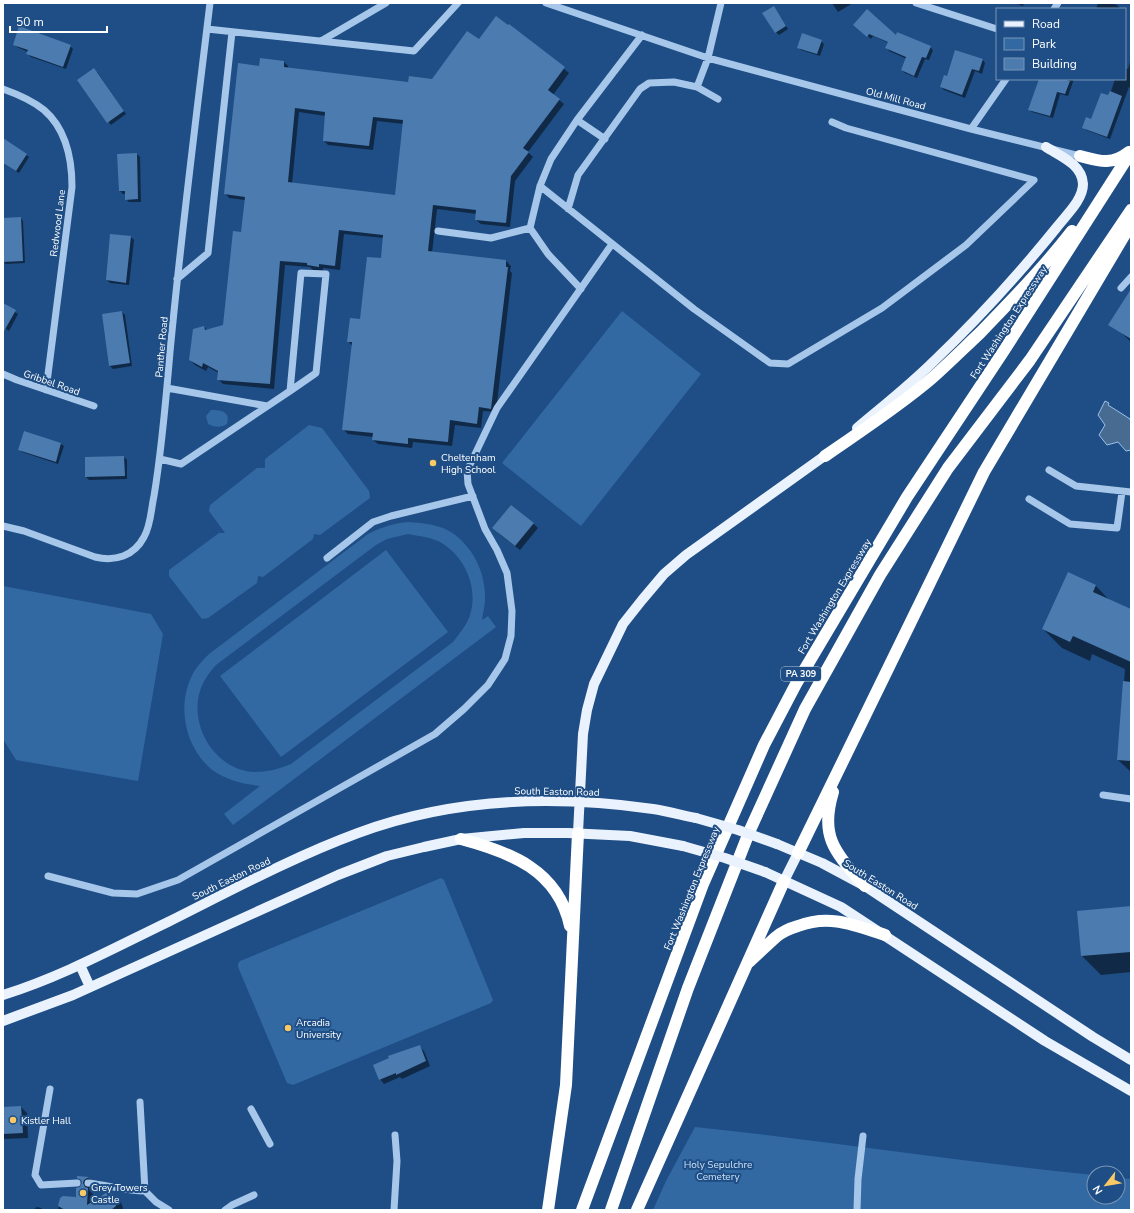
<svg xmlns="http://www.w3.org/2000/svg" width="1134" height="1213" font-family="'Nunito Sans',sans-serif">
<rect width="100%" height="100%" fill="#1e4e85"/>
<path fill="#3269a2" fill-rule="evenodd" d="M622,311l79,63 -120,152 -79,-63z
M211,410c8,0 15,0 17,8l-1,6c-6,4 -14,3 -19,0l-2,-8z
M309,425l13,3 47,63 1,7 -50,37 -6,-1 -1,5 -50,38 -5,-1 -1,7 -49,35 -6,1 -33,-43v-6l50,-37h6l-16,-22 1,-6 47,-37h8v-9z
M409,522c12,1 23,2 34,6 26,11 43,42 42,70 0,8 -2,14 -3,22l6,-4 8,11 -263,198 -9,-11 36,-28c-17,-2 -35,-6 -49,-17 -28,-24 -35,-68 -16,-99 4,-6 9,-11 14,-16l159,-120c14,-7 26,-11 41,-12zM408,534c10,2 21,3 30,7 26,13 41,46 32,74 -3,10 -11,19 -17,27l-162,122c-12,5 -24,8 -36,8 -39,-1 -66,-45 -55,-81 3,-10 9,-18 16,-26l160,-120 11,-6z
M386,550l62,82 -167,125 -61,-81z
M3,586l148,28 12,20 -25,147 -122,-21 -13,-21z
M441,878l3,2 49,120 -2,3 -198,82 -6,-2 -49,-116v-3l2,-3z
M695,1127c133,14 266,35 399,48v22h24v-19l13,1v31h-478l13,-29z"/>
<path fill="#476b91" stroke="#99c2ec" d="M1105,401l4,2 -1,2 22,14 1,4v27l-5,1 -8,-9 -11,3 -8,-10 6,-10 -7,-10z"/>
<path fill="#0007" fill-rule="evenodd" d="M832,3h21l-15,9z
M1015,3h9l-1,3z
M1098,3h13l6,2 3,3 -24,1z
M776,10l12,19 -9,6 -3,-3z
M509,25l60,48 -16,22 11,9 -36,48 5,5 -18,24 -5,46 -29,-3 -5,-4 1,-6 -40,-5 -5,44 74,8 5,5 -1,5 2,2 -16,139 -13,-1 -2,17 -26,-3 -3,21 -39,-4 -1,6 -34,-4 -5,-4v-3l-25,-3 -5,-5 9,-83 -4,-5 13,-21 21,-61 2,-21 -40,-4 -4,36 -17,-2v3l-10,-1 -3,-3 -25,-2 -11,124 -51,-5 -5,-5 1,-6 -11,-6 -2,4 -11,-6 -5,-5 14,-33 3,3 17,-4 18,-93 3,-33 -16,-2 -4,-5 35,-125 24,-6 4,4v3l121,14 23,-3 47,-39zM299,112l27,4 -2,25 4,4 45,5 4,-29 27,3 -8,72 -104,-12z
M858,27l39,9 33,11 3,3 -4,10 -4,-1 -8,19 -12,-5 -3,-3 5,-11 -18,-8 -2,-3 2,-5 -16,-7 -2,3z
M821,41l3,3 -4,12 -19,-6 -3,-3z
M14,44l56,2 3,3 -7,20 -35,-12 -3,-3v-2l-11,-5z
M956,52l27,8 2,3 -3,11 -7,-3 -10,27 -21,-8 -3,-3 6,-10z
M1131,58v30l-2,-1 -19,52 -24,-9 -3,-3 9,-6 17,-24 6,-18h10v-11l3,1z
M97,72l29,42 -15,11 -33,-44z
M1040,79h34l-6,17 -8,-2 -7,24 -21,-6 -3,-3z
M3,139l26,18 -10,16 -16,-10z
M137,154l3,3 1,45h-12l-3,-3v-5h-3l-3,-3 -2,-36z
M3,218h18l2,3 2,42 -19,1 -3,-2z
M131,237l3,3 -5,45 -19,-2 -3,-3z
M1131,291v51l-20,-19z
M3,304l15,10 -9,17 -6,-4z
M122,312l3,3 7,51 -19,3 -3,-3z
M61,444l3,2 -6,18 -36,-12 -2,-2z
M124,457l3,3v19l-38,1 -3,-3z
M533,523l5,5 -18,22 -22,-17z
M1068,574l28,12 14,15 21,9v162l-13,-12 7,-91 -33,-15 -2,7 -28,-13 -19,-19z
M1131,907v65l-30,3 -19,-19z
M419,1046l5,5 6,15 -28,13 -2,-2 -16,7 -4,-5z
M21,1107l6,6 1,25 -25,1v-31z
M78,1177l10,1 6,6 -4,2 -1,4 5,5v7l20,-6 7,6 2,6v2h-65l2,-11 17,-1 6,-16z
M37,1207l4,1 2,2h-10z"/>
<path fill="#4b7baf" fill-rule="evenodd" d="M774,6l12,20 -11,7 -13,-20z
M867,9l29,26 1,-3 34,14 -5,12 -4,-1 -8,19 -13,-6 5,-13 -21,-9 3,-6 -19,-8 -2,3 -14,-12z
M496,16l12,9 1,-1 56,43 -17,23 12,9 -37,49 6,4 -18,24 -5,47 -31,-3 1,-10 -43,-5 -5,46 78,9v7h2l-17,142 -12,-2 -2,17 -27,-4 -2,22 -40,-4v6l-36,-4 1,-7 -31,-3 10,-88h-5l3,-24 10,1 7,-62 14,1 2,-23 -44,-5 -4,36 -16,-2v3l-12,-2v-2l-27,-2 -10,123 -53,-4 1,-9 -15,-8 -1,4 -13,-7 4,-31 11,-3 1,4 18,-5 10,-94 8,1 4,-35 -21,-3 14,-131 21,3 1,-8 24,3v6l124,15 1,-6 23,3 35,-48 12,8zM295,108l30,4 -2,29 46,5 4,-29 30,3 -8,75 -107,-13z
M19,26l52,19 -8,22 -37,-13 2,-4 -15,-5z
M802,33l20,7 -5,14 -20,-6z
M955,50l28,9 -4,12 -7,-2 -10,26 -22,-8 4,-12 3,1z
M94,68l30,43 -17,12 -30,-43z
M1039,79h24l7,2 -5,13 -8,-2 -7,24 -22,-6z
M1110,91l12,5 -15,41 -25,-9 4,-11 5,2 10,-26 7,2z
M3,138l24,16 -11,17 -13,-8z
M137,153l1,46 -13,1v-9h-6l-2,-37z
M21,217l2,44 -20,1v-44z
M110,234l21,2 -5,47 -20,-3z
M1131,289v50l-23,-14z
M3,303l13,7 -13,23z
M122,311l8,52 -21,3 -7,-52z
M24,431l37,12 -5,19 -38,-12z
M124,456l1,20 -40,1v-20z
M511,505l23,18 -19,23 -23,-18z
M1068,572l28,13 -3,7 38,17v53l-58,-26 -3,6 -28,-13z
M1123,681l8,1v79l-14,-1z
M1131,906v46l-50,4 -4,-45z
M420,1045l6,16 -30,14v-2l-17,7 -6,-15 16,-7 -1,-2z
M21,1106l2,27 -20,1v-27z
M77,1176l12,1 -5,3 -1,3 2,4 3,1 -1,17 19,-12h4l4,2 3,6 -1,5 -5,4h-46l-7,-4 2,-8 3,-2 13,1v-9l4,-1 2,-4 -1,-3 -4,-2z"/>
<g fill="none" stroke-linecap="round" stroke-linejoin="round">
<path stroke="#a6c7ea" stroke-width="7" d="M546,3l162,55 263,71 109,27
M916,3l81,26
M1054,9l4,-6
M207,29l207,22 44,-48
M321,41l65,-38
M697,87l21,12
M3,89c14,5 30,12 41,21 22,19 28,50 28,77l-26,203
M577,120l28,19
M971,129l35,-50
M540,186l154,123 76,54 18,1 94,-56 84,-63 68,-65 -188,-52 -14,-6
M568,209l10,-34 62,-86 9,-6 25,-1 23,5 11,-29 13,-55
M438,231l53,7 39,-10
M301,273l25,1 -10,99 -26,18z
M177,279l31,-26 24,-221
M1121,288l10,-11
M581,289l-33,-35 -18,-26 10,-42 11,-27 26,-39 65,-85
M3,374l14,6 77,26
M167,388l100,18
M160,459l21,5 109,-73
M1049,470l27,16 55,6
M1029,499l41,25 47,4 5,-36
M3,526l21,5 71,26c20,5 39,-1 49,-20 7,-12 7,-28 10,-41 8,-48 12,-96 16,-144 11,-117 26,-233 40,-349
M327,558l46,-36 18,-6 82,-20
M1103,795l28,4
M48,876l65,17 24,1 41,-14 257,-146 29,-25 24,-24 17,-26 6,-23 1,-25 -5,-38 -10,-23 -12,-21 -17,-45 -1,-13 30,-63 115,-164
M50,1089l-15,86 6,10 36,-2
M140,1102l5,89 11,11 13,8
M251,1109l19,35
M88,1183c20,2 38,8 57,8
M225,1210l7,-5 22,-10
M394,1210l3,-49 -2,-26
M857,1210l1,-31 5,-43"/>
<path stroke="#eaf2fe" stroke-width="10" d="M857,428c26,-22 53,-43 77,-67 44,-42 85,-87 123,-134 9,-12 26,-27 26,-43 -1,-20 -23,-28 -37,-37
M578,833l5,-99 4,-24 7,-26 29,-60 19,-24 22,-26 22,-19 144,-103
M777,844l45,19 43,23 228,151 38,23
M765,872l76,35 204,134 86,50
M784,881l14,-28
M80,965l10,22
M3,995c58,-18 111,-47 165,-73 62,-31 125,-65 190,-89 94,-35 197,-38 295,-24 14,2 28,6 43,9
M3,1021l70,-26 265,-120 49,-19 37,-9 37,-8 63,-6h44l62,3 53,10"/>
<path stroke="#fff" stroke-width="12" d="M1080,156c19,5 31,10 49,-4
M825,456c36,-25 73,-49 106,-77 17,-15 33,-31 49,-46 32,-33 64,-66 92,-102
M833,792c-14,46 3,61 32,94
M461,839c49,13 97,31 109,87
M798,853l186,-381 147,-248
M749,962c9,-8 18,-17 27,-25 6,-5 15,-9 22,-11 32,-12 56,-1 87,9
M548,1210l18,-125 12,-252
M582,1210l121,-326 61,-139 32,-61 111,-187 96,-145 128,-200
M611,1210l77,-222 62,-158 55,-121 75,-134 68,-107 82,-108 101,-150
M637,1210l147,-329"/>
<path stroke="#eaf2fe" stroke-width="10" d="M696,818l42,12 39,14
M683,846l42,12 40,14"/>
</g>
<g fill="#f9c965" stroke="#1e4e85" stroke-width="1.5">
<circle cx="433" cy="463" r="4"/>
<circle cx="288" cy="1028" r="4"/>
<circle cx="13" cy="1120" r="4"/>
<circle cx="83" cy="1193" r="4"/>
</g>
<g text-anchor="middle" stroke-width="4" stroke-linejoin="round" paint-order="stroke">
<rect fill="#1e4e85" stroke="#bccada" stroke-width="1" x="781" y="667" width="40" height="14" rx="3"/>
<g font-size="9" font-weight="bold" fill="#fff">
<text x="801" y="677">PA 309</text>
</g>
<g font-size="10" fill="#fff" stroke="#1e4e85">
<text transform="translate(896 98) rotate(15)" y="4">Old Mill Road</text>
<text transform="translate(57 223) rotate(-83)" y="4">Redwood Lane</text>
<text transform="translate(1008 322) rotate(-57)" y="4">Fort Washington Expressway</text>
<text transform="translate(161 347) rotate(-85)" y="4">Panther Road</text>
<text transform="translate(52 382) rotate(19)" y="4">Gribbel Road</text>
<text transform="translate(834 596) rotate(-59)" y="4">Fort Washington Expressway</text>
<text transform="translate(557 791) rotate(1)" y="4">South Easton Road</text>
<text transform="translate(231 878) rotate(-26)" y="4">South Easton Road</text>
<text transform="translate(881 884) rotate(32)" y="4">South Easton Road</text>
<text transform="translate(691 888) rotate(-68)" y="4">Fort Washington Expressway</text>
</g>
<g font-size="10" fill="#fff" stroke="#1e4e85" text-anchor="start">
<text x="441" y="461">Cheltenham<tspan x="441" dy="12">High School</tspan></text>
<text x="296" y="1026">Arcadia<tspan x="296" dy="12">University</tspan></text>
<text x="21" y="1124">Kistler Hall</text>
<text x="91" y="1191">Grey Towers<tspan x="91" dy="12">Castle</tspan></text>
</g>
<g font-size="10" fill="#cae0f7" stroke="#1e4e85">
<text x="718" y="1168">Holy Sepulchre<tspan x="718" dy="12">Cemetery</tspan></text>
</g>
</g>
<rect width="1134" height="1213" fill="none" stroke="#ffffff" stroke-width="8"/>
<rect x="996" y="8" width="130" height="72" fill="#1e4e85" stroke="#7895b6"/>
<rect x="1004" y="21" width="20" height="6" fill="#eaf2fe" stroke="#7895b6"/>
<text x="1032" y="28" font-size="12" fill="#ffffff">Road</text>
<rect x="1004" y="38" width="20" height="12" fill="#3269a2" stroke="#7895b6"/>
<text x="1032" y="48" font-size="12" fill="#ffffff">Park</text>
<rect x="1004" y="58" width="20" height="12" fill="#4b7baf" stroke="#7895b6"/>
<text x="1032" y="68" font-size="12" fill="#ffffff">Building</text>
<g transform="translate(1106 1185) rotate(239)"><circle r="19" fill="#1e4e85" stroke="#7895b6"/>
<path d="M0-3L7 15L0 10L-7 15Z" fill="#f9c965"/>
<text y="-6" font-size="11" font-weight="bold" text-anchor="middle" fill="#ffffff">N</text>
</g>
<path d="M10 26v6h97v-6" fill="none" stroke="#ffffff" stroke-width="2"/>
<text x="16" y="26" font-size="12" fill="#ffffff" stroke="#1e4e85" stroke-width="3" paint-order="stroke">50 m</text>
</svg>
